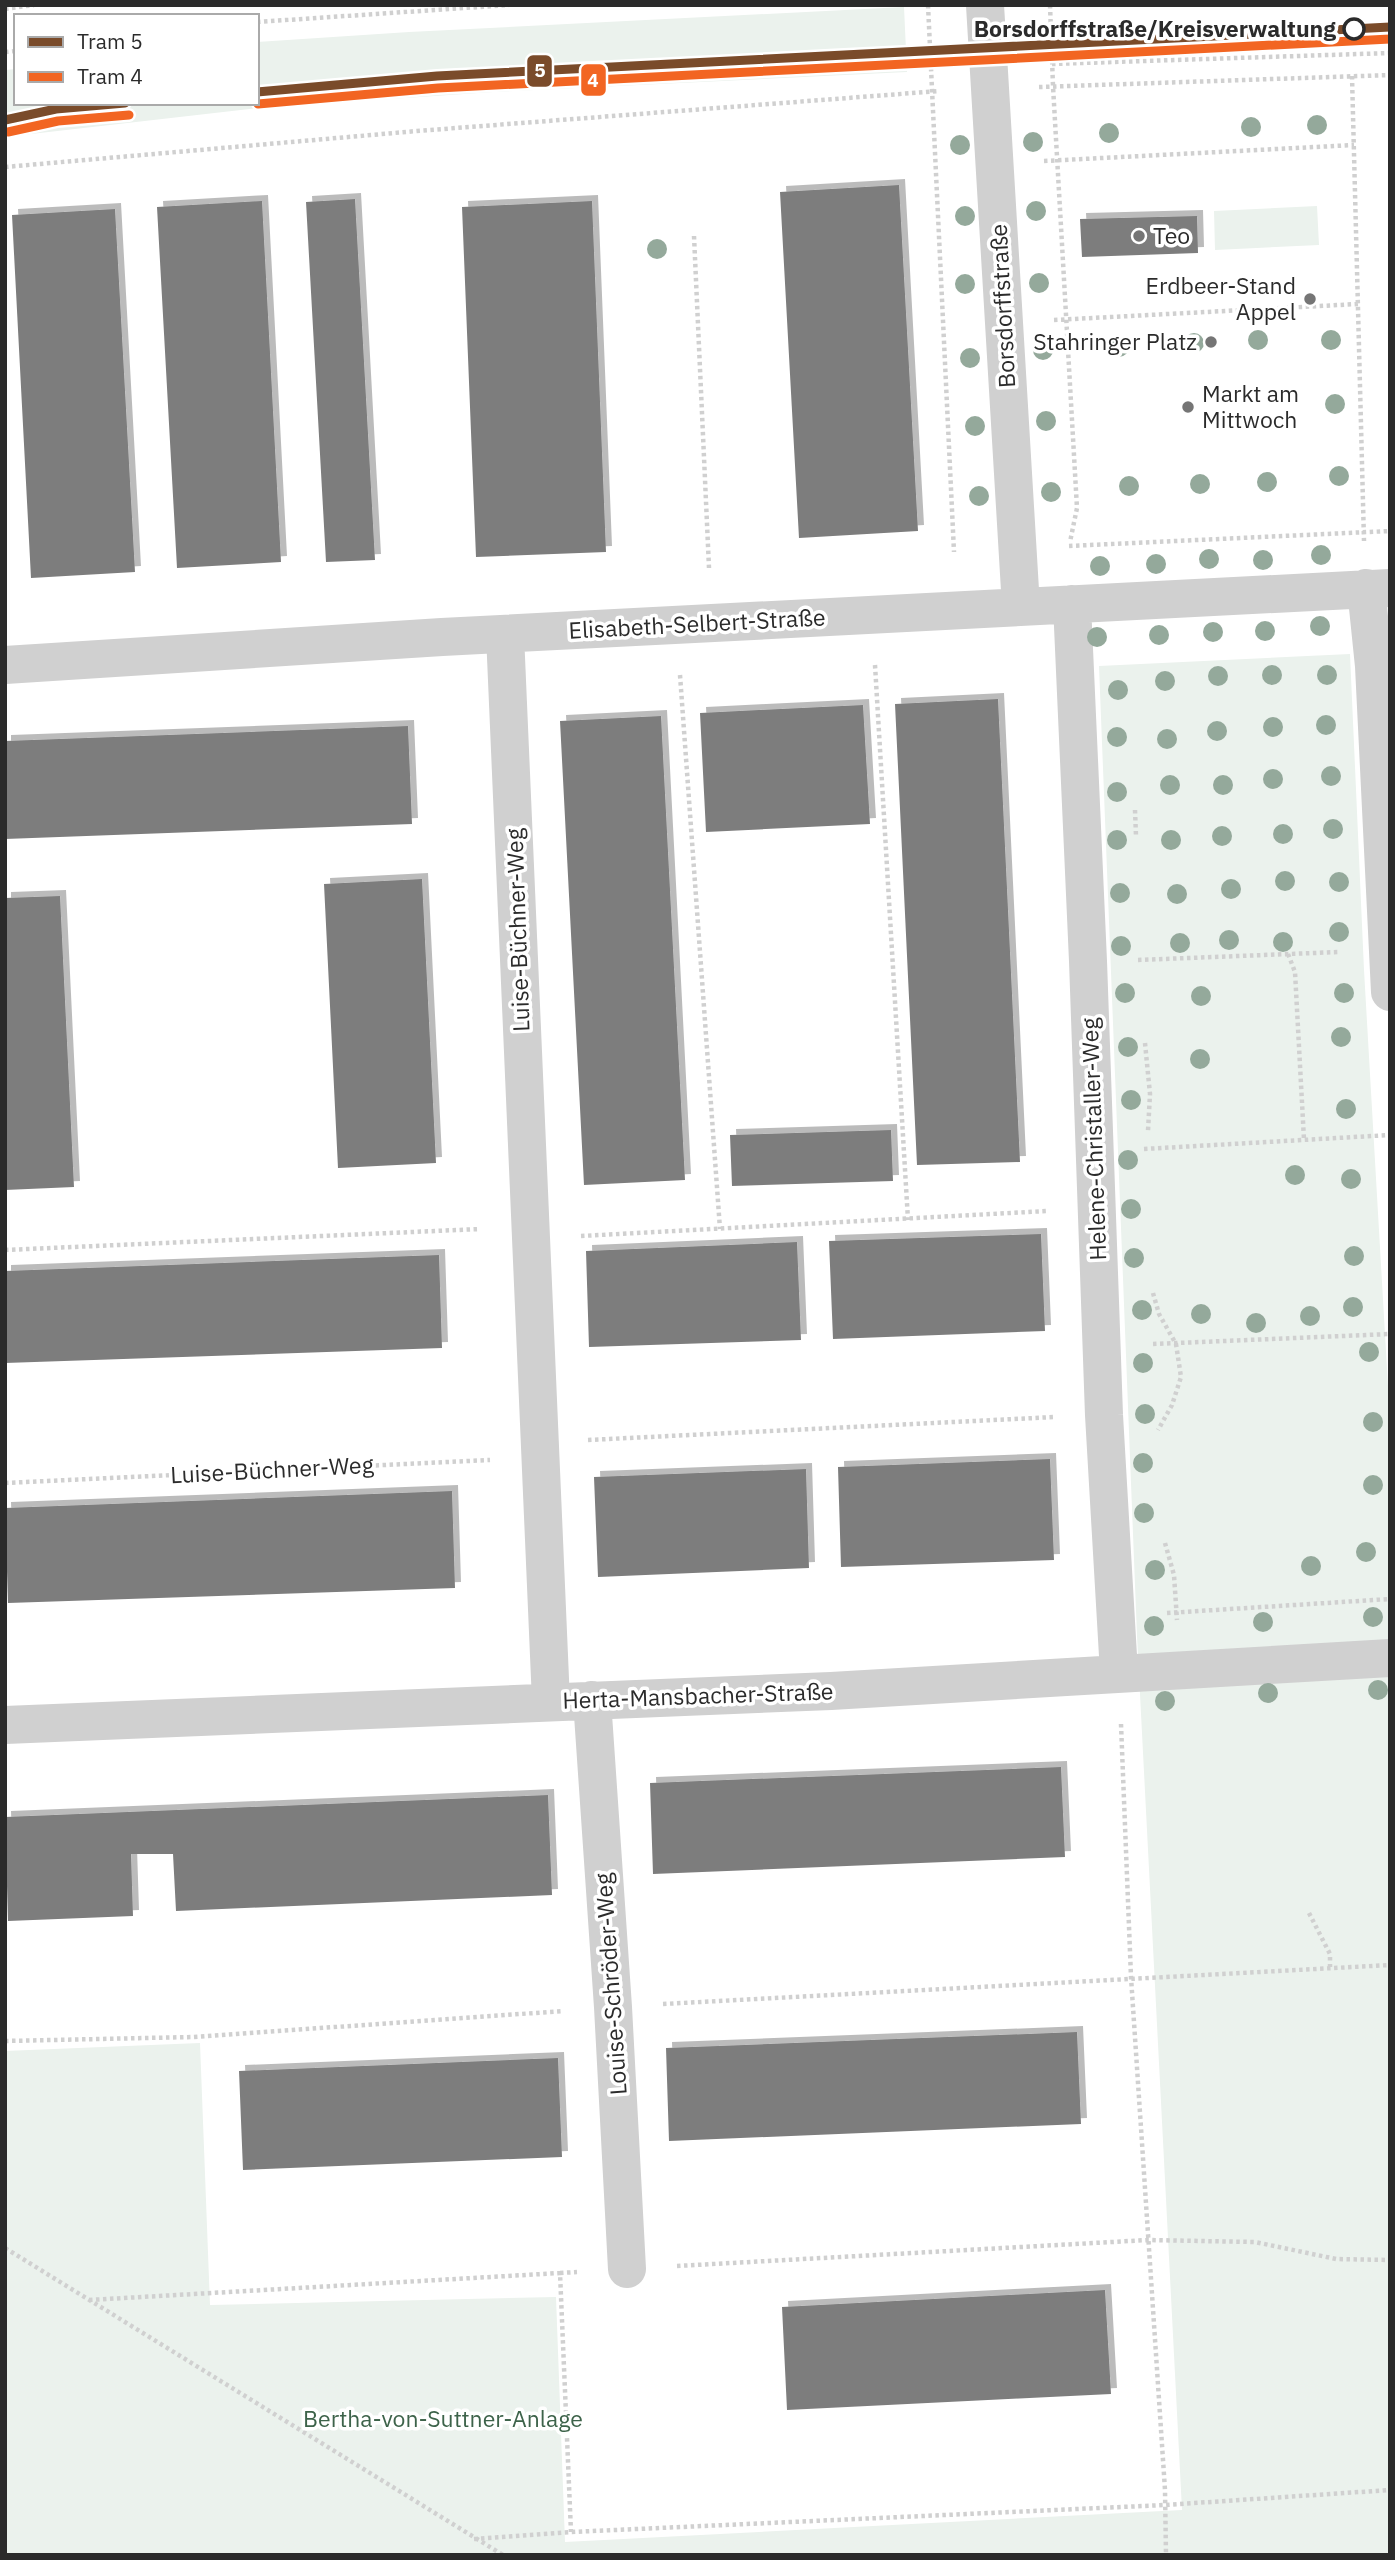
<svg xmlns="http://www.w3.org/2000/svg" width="1395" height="2560" font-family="'IBM Plex Sans',sans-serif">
<defs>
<filter id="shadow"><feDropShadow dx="6" dy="-6" stdDeviation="0" flood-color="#0004"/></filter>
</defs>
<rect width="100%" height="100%" fill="#fff"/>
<path fill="#ebf2ed" d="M904,7l3,65 -414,20 -234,16 -254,29v-67l11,-1v34h241v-61l152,-10z
M1317,206l2,39 -104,5 -1,-39z
M1350,654l14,316 26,451v1134h-1385v-504l195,-8 10,262 346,-8 9,245 617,-32 -45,-874 -38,-970z"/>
<path fill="#7d7d7d" filter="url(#shadow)" d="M899,185l19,346 -119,7 -19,-346z
M355,199l20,361 -49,2 -20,-360z
M262,201l19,361 -104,6 -20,-361z
M592,201l14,351 -130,5 -14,-350z
M115,209l20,363 -104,6 -19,-363z
M1197,216l1,37 -116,4 -2,-38z
M998,699l22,463 -103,3 -22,-461z
M863,705l7,119 -164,8 -6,-119z
M661,716l24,464 -101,5 -24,-464z
M408,726l4,98 -407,15v-98z
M422,879l14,284 -98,5 -14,-284z
M60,896l14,291 -69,3v-292z
M891,1130l2,51 -161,5 -2,-51z
M1041,1234l4,97 -212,8 -4,-98z
M797,1242l4,98 -212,7 -3,-96z
M439,1255l3,93 -437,15v-92z
M1050,1459l4,101 -213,7 -3,-100z
M806,1469l3,99 -211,9 -4,-100z
M452,1491l3,97 -447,15 -3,-95z
M1061,1767l4,90 -412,17 -3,-91z
M548,1795l4,100 -376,16 -3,-57h-42l2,62 -125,5 -3,-104z
M1077,2032l4,92 -412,17 -3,-93z
M558,2058l4,99 -319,13 -4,-99z
M1105,2290l6,104 -324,16 -5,-103z"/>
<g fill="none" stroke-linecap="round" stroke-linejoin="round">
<path stroke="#d0d0d0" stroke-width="4.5" stroke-dasharray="3.5 3.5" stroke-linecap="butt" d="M928,5l26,547
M1050,5l3,81 24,422 -7,34
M5,9l29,-4
M257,22l252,-17
M5,52l11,-1
M1052,64l338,-11
M1352,76l12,465
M1039,87l351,-12
M1044,161l310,-16
M5,167l412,-36 522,-40
M694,236l15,332
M1054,320l304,-16
M1069,546l321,-15
M875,665l33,555
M680,675l40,554
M1135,810l1,26
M1288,954l7,18 9,168
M1138,960l201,-8
M1145,1043l5,51 -2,37
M1144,1149l246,-14
M581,1236l466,-25
M5,1250l475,-21
M1153,1293l6,21 17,30 5,33 -9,28 -14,25
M1153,1344l237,-10
M588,1440l467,-23
M5,1483l485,-23
M1165,1543l9,32 3,45
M1167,1613l223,-14
M1121,1724l10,253 34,513 1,65
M1309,1913l21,41v13
M663,2004l727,-39
M5,2041l188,-4 370,-26
M5,2248l498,307
M677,2266l471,-26 107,2 81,17 54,1
M560,2273l17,-1
M89,2300l471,-27 11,259
M474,2539l97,-7 594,-27 225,-15"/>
<path stroke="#d0d0d0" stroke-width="38" d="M985,5l36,602
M1366,588l8,78 16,326
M1072,604l16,357 16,454 15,258
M505,634l46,1068
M5,665l437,-28 948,-49
M592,1700l21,307 14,262
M5,1725l826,-34 559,-33"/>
<defs>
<path id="tram-1" d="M257,92l180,-16 953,-49
M5,120l51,-11 69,-6"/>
<path id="tram-2" d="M258,104l180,-16 952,-49
M8,132l50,-11 71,-6"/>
</defs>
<use href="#tram-1" stroke="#fff" stroke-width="14"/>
<use href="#tram-2" stroke="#fff" stroke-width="14"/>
<use href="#tram-1" stroke="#7a4b2a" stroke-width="9"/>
<use href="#tram-2" stroke="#f26522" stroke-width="9"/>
</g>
<g fill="#94a99b">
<circle cx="1317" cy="125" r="10"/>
<circle cx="1251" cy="127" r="10"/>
<circle cx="1109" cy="133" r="10"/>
<circle cx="1033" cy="142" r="10"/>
<circle cx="960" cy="145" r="10"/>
<circle cx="1036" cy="211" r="10"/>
<circle cx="965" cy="216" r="10"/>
<circle cx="657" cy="249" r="10"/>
<circle cx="1039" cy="283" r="10"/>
<circle cx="965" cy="284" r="10"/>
<circle cx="1258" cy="340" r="10"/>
<circle cx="1331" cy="340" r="10"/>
<circle cx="1194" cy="343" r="10"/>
<circle cx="1119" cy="347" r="10"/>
<circle cx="1043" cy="350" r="10"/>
<circle cx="970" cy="358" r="10"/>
<circle cx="1335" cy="404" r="10"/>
<circle cx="1046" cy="421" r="10"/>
<circle cx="975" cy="426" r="10"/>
<circle cx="1339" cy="476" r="10"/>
<circle cx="1267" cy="482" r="10"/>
<circle cx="1200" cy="484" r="10"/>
<circle cx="1129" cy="486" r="10"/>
<circle cx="1051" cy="492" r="10"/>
<circle cx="979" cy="496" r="10"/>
<circle cx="1321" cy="555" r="10"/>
<circle cx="1209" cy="559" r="10"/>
<circle cx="1263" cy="560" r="10"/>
<circle cx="1156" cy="564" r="10"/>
<circle cx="1100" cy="566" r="10"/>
<circle cx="1320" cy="626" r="10"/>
<circle cx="1265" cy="631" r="10"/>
<circle cx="1213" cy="632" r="10"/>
<circle cx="1159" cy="635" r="10"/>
<circle cx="1097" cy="637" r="10"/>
<circle cx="1272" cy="675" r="10"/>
<circle cx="1327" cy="675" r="10"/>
<circle cx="1218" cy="676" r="10"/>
<circle cx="1165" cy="681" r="10"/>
<circle cx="1118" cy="690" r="10"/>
<circle cx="1326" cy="725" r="10"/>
<circle cx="1273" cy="727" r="10"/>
<circle cx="1217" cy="731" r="10"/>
<circle cx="1117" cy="737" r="10"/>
<circle cx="1167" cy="739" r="10"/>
<circle cx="1331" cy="776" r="10"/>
<circle cx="1273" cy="779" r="10"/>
<circle cx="1170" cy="785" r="10"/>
<circle cx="1223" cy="785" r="10"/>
<circle cx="1117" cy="792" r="10"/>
<circle cx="1333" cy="829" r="10"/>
<circle cx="1283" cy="834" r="10"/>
<circle cx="1222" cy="836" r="10"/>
<circle cx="1117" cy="840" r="10"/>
<circle cx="1171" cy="840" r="10"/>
<circle cx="1285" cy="881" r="10"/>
<circle cx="1339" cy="882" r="10"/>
<circle cx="1231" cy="889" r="10"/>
<circle cx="1120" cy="893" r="10"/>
<circle cx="1177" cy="894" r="10"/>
<circle cx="1339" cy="932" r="10"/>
<circle cx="1229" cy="940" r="10"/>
<circle cx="1283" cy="942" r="10"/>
<circle cx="1180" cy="943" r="10"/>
<circle cx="1121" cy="946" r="10"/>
<circle cx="1125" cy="993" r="10"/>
<circle cx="1344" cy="993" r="10"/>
<circle cx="1201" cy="996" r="10"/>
<circle cx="1341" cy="1037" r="10"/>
<circle cx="1128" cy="1047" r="10"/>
<circle cx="1200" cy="1059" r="10"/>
<circle cx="1131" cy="1100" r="10"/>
<circle cx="1346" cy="1109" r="10"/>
<circle cx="1128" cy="1160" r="10"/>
<circle cx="1295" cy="1175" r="10"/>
<circle cx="1351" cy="1179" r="10"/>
<circle cx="1131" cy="1209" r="10"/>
<circle cx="1354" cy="1256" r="10"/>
<circle cx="1134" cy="1258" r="10"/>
<circle cx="1353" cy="1307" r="10"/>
<circle cx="1142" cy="1310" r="10"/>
<circle cx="1201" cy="1314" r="10"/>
<circle cx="1310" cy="1316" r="10"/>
<circle cx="1256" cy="1323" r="10"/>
<circle cx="1369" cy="1352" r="10"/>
<circle cx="1143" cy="1363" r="10"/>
<circle cx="1145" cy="1414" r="10"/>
<circle cx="1373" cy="1422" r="10"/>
<circle cx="1143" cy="1463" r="10"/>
<circle cx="1373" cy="1485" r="10"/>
<circle cx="1144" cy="1513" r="10"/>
<circle cx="1366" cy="1552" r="10"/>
<circle cx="1311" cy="1566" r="10"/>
<circle cx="1155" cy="1570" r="10"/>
<circle cx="1373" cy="1617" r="10"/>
<circle cx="1263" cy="1622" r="10"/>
<circle cx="1154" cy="1626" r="10"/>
<circle cx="1378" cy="1690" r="10"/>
<circle cx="1268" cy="1693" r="10"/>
<circle cx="1165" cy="1701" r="10"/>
</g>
<circle fill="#fff" stroke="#2b2b2b" stroke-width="3.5" cx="1354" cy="29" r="10"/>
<g fill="#757575" stroke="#fff" stroke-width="2.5">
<circle cx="1139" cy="236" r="7"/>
<circle cx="1310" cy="299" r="7"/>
<circle cx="1211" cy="342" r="7"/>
<circle cx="1188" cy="407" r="7"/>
</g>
<g text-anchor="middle" stroke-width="7" stroke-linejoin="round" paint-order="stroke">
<g font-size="23" font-weight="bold" fill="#2b2b2b" stroke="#fff" text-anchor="end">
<text x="1336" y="37">Borsdorffstraße/Kreisverwaltung</text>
</g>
<g font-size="23" fill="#2b2b2b" stroke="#fff" text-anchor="start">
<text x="1153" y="244">Teo</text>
<text x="1296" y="294" text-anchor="end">Erdbeer-Stand<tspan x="1296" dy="26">Appel</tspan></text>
<text x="1197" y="350" text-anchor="end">Stahringer Platz</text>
<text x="1202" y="402">Markt am<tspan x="1202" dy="26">Mittwoch</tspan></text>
</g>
<g font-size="23" fill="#2b2b2b" stroke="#fff">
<text transform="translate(1003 306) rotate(-93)" y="8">Borsdorffstraße</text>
<text transform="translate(697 624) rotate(-3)" y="8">Elisabeth-Selbert-Straße</text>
<text transform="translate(518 930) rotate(-92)" y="8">Luise-Büchner-Weg</text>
<text transform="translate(1094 1139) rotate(-92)" y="8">Helene-Christaller-Weg</text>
<text transform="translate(272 1470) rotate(-3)" y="8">Luise-Büchner-Weg</text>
<text transform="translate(698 1696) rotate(-2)" y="8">Herta-Mansbacher-Straße</text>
<text transform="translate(611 1984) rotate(-94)" y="8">Louise-Schröder-Weg</text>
</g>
<g font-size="23" fill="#3d634a" stroke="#fff">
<text x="443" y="2427">Bertha-von-Suttner-Anlage</text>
</g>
</g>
<g stroke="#fff" stroke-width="2.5">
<rect x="526" y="54" width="27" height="34" rx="7" fill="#7a4b2a"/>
<rect x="580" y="63" width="27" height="34" rx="7" fill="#f26522"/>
</g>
<g font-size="19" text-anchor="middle" font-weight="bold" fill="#fff">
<text x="540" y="77">5</text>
<text x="593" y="87">4</text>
</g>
<rect width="1395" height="2560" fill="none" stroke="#2b2b2b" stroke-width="14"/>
<rect x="14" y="14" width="245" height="91" fill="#ffffff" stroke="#aaaaaa" stroke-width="2"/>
<rect x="28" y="37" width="35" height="10" fill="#7a4b2a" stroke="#aaaaaa" stroke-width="2"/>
<text x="77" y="49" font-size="21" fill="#2b2b2b">Tram 5</text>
<rect x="28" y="72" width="35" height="10" fill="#f26522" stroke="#aaaaaa" stroke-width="2"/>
<text x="77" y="84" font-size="21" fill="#2b2b2b">Tram 4</text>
</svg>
